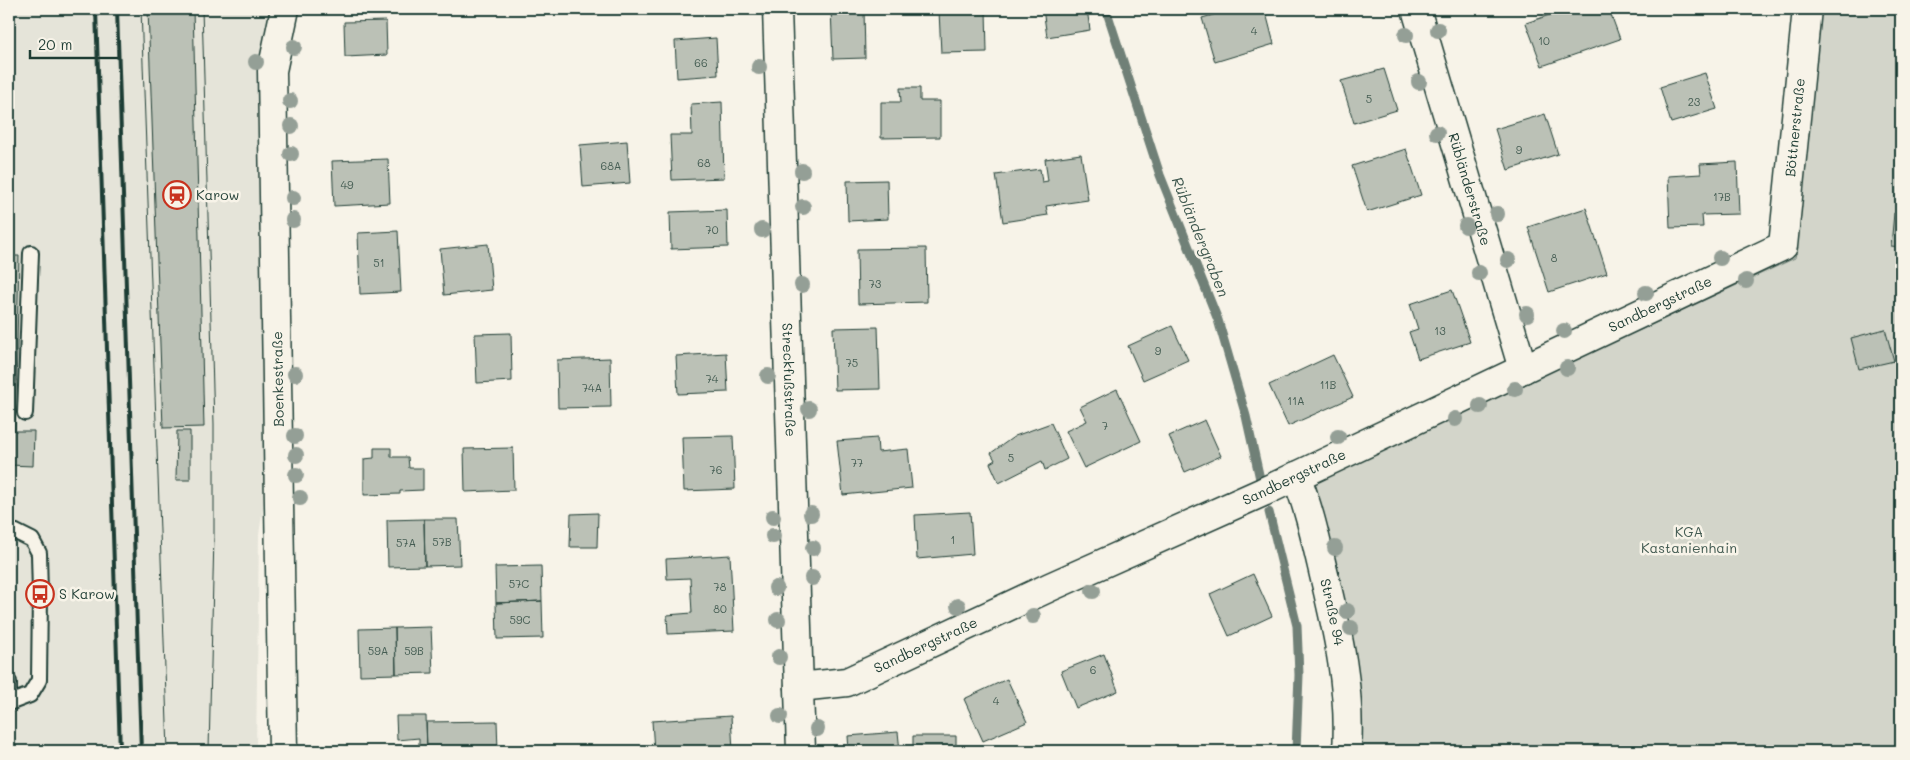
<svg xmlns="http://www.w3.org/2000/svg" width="1910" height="760" font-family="Mali,sans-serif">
<rect width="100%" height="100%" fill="#f7f3e8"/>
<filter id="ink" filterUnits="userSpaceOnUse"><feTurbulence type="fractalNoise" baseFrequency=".02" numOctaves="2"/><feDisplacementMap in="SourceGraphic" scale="10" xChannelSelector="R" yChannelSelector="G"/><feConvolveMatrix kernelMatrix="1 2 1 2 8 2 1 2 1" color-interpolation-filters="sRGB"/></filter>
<g filter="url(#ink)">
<path fill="#e5e4d9" d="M9,9h262l-2,458 -10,68 -3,216h-247z"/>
<path fill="#d3d5ca" stroke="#79897f" d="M1821,9h80v742h-545l-13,-145 -28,-125 480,-223z"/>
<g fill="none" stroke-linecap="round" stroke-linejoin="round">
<path stroke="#6f8077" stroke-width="9" d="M1106,9l54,166 58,145 28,96 14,63
M1269,512l28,114 2,49 -3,76"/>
</g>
<path fill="#bbc1b6" stroke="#1f3d34" d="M148,9h45l11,418 -41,1z
M831,9h33l1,49 -32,1z
M1043,9h44l3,21 -43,7z
M1234,9h31l9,35 -59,18 -13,-44z
M1567,9h42l11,30 -78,27 -16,-43z
M986,10l1,42 -46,1 -2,-42z
M386,21l1,34 -42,2 -1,-35z
M716,38l2,37 -41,3 -2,-37z
M1900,60h1v35h-5z
M1384,69l13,41 -43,13 -13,-42z
M1705,73l12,36 -46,14 -11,-36z
M900,88h20v13h20v36l-59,1v-36h20z
M722,102l2,76 -52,2 -2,-45h22l-1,-31z
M1545,114l13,40 -50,16 -13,-41z
M627,141l3,42 -47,4 -3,-42z
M1406,149l15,46 -54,17 -15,-46z
M1081,154l7,46 -42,6 2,9 -45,7 -7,-47 44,-6 2,13 6,-1 -3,-22z
M388,159l2,44 -56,3 -2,-45z
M1737,162l2,52 -37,1 1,12 -33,1 -2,-52 33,-2 -1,-10z
M887,180l1,39 -40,2 -1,-40z
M1586,208l21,65 -58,19 -21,-65z
M727,210l1,37 -57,2 -1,-37z
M1894,213l7,1v33l-10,-1z
M398,231l3,61 -41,2 -2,-61z
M488,244l4,46 -48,5 -4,-46z
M926,248l1,54 -69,2 -1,-55z
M9,256h10l-4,175h19l-1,35 -24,-1z
M1452,290l18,52 -52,17 -9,-27 9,-3 -8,-25z
M1172,326l16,34 -45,20 -15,-34z
M878,327l2,62 -45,1 -2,-62z
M1885,329l9,32 -35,8 -8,-31z
M511,333l1,48 -35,2 -2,-49z
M726,353l2,39 -50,2 -2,-38z
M1333,355l20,42 -65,29 -19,-41z
M610,358l1,49 -53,1 -1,-48z
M1117,389l24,52 -57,27 -18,-37 21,-10 -7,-14z
M1205,420l16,36 -36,16 -16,-36z
M1051,423l16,36 -22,11 -3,-9 -43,22 -9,-20 5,-3 -4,-7 24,-17z
M177,431h13v49h-14z
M733,436l2,53 -51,2 -2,-54z
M877,438l1,14 30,-3 4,39 -69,7 -6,-54z
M374,448h17v9h17l1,11h14v22l-23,1v3l-36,1v-36l10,-1z
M513,448l1,42 -49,2 -1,-43z
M970,512l3,42 -56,5 -2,-44z
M598,513l-1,34h-27l1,-33z
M424,519h34l2,46 -35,1z
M424,519l1,47 -37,1 -1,-47z
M730,555l4,76 -66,3 -1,-19 25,-2 -2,-35 -23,1 -1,-20z
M541,566l1,35 -46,2 -1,-36z
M1253,574l19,42 -43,20 -19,-42z
M542,601l1,37 -46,1 -1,-36z
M431,627l2,46 -37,1 -1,-46z
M395,628l1,46 -36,1 -1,-46z
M1104,654l14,37 -42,17 -15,-37z
M1007,679l20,43 -44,19 -19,-42z
M396,716h30l1,35h-8v-13l-22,2z
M731,716l2,35h-79l-2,-30z
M497,721l1,30h-71l-1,-29z
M898,732l2,19h-51l-1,-15z
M913,736h43v15h-43z"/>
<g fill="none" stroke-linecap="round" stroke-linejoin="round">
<defs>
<path id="service" d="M25,413l6,-160
M9,531l7,1 16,8 7,13 1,41 -1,86 -9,15 -21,8
M9,682v21"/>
<g id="minor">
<path id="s1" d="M777,9l24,742"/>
<path id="s2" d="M1416,9l107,360"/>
<path id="s3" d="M1296,476c13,32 20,65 28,99 14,58 27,116 23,176"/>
<path id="s4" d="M799,687l48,-5 203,-95 213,-95 520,-246 24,-237"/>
<path d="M283,751l-11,-680 13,-62"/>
</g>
</defs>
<use href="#service" stroke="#1f3d34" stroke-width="18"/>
<use href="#minor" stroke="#1f3d34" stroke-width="31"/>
<use href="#service" stroke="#f7f3e8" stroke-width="14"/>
<use href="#minor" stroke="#f7f3e8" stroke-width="28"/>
<path stroke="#1f3d34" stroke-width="1" d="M141,9l27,742
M202,9l12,415v111l-5,216"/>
<path stroke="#1f3d34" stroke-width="4" d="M96,9l24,742
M117,9l24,742"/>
</g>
<g fill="#949f96">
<circle cx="1438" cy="30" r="8"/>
<circle cx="1406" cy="35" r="8"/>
<circle cx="294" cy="47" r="8"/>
<circle cx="256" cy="62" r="8"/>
<circle cx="759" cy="67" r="8"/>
<circle cx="1419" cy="82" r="8"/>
<circle cx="290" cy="101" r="8"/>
<circle cx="291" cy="126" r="8"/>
<circle cx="1437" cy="133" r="8"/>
<circle cx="291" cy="154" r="8"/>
<circle cx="802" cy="171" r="8"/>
<circle cx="293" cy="198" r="8"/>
<circle cx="803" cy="207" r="8"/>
<circle cx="1497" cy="214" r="8"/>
<circle cx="293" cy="220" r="8"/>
<circle cx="1466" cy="226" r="8"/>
<circle cx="762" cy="230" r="8"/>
<circle cx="1720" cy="258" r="8"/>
<circle cx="1508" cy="260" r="8"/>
<circle cx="1479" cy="273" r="8"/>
<circle cx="1746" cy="281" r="8"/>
<circle cx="802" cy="285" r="8"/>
<circle cx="1646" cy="293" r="8"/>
<circle cx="1527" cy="314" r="8"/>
<circle cx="1564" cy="331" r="8"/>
<circle cx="1567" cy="368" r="8"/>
<circle cx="295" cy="374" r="8"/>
<circle cx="768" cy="376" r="8"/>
<circle cx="1515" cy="389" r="8"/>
<circle cx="1480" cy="406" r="8"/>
<circle cx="809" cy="409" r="8"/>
<circle cx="1455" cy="419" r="8"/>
<circle cx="295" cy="436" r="8"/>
<circle cx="1338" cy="437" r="8"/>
<circle cx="296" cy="455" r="8"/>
<circle cx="296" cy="475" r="8"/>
<circle cx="300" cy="498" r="8"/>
<circle cx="811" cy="514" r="8"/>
<circle cx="773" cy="517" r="8"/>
<circle cx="773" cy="536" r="8"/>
<circle cx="813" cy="548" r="8"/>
<circle cx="1335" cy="548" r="8"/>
<circle cx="812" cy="578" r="8"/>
<circle cx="776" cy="588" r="8"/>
<circle cx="1093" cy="591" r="8"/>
<circle cx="958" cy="606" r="8"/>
<circle cx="1347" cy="611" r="8"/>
<circle cx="1033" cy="616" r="8"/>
<circle cx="778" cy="620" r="8"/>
<circle cx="1351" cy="628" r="8"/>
<circle cx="779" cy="657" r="8"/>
<circle cx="780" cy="716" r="8"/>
<circle cx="817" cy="729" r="8"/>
</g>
</g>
<defs>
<symbol id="station-ring" viewBox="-11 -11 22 22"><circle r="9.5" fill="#f7f3e8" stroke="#c8321e" stroke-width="1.5"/><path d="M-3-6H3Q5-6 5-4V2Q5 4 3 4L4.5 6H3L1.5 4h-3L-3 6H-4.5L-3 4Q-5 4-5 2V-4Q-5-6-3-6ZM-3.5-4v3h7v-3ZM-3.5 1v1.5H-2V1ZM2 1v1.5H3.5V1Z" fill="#c8321e"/></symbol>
<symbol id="bus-ring" viewBox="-11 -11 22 22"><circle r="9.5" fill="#f7f3e8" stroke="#c8321e" stroke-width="1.5"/><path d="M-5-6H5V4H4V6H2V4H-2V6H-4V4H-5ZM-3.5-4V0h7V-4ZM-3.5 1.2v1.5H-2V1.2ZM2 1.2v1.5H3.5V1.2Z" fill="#c8321e"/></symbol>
</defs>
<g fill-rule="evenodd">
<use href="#station-ring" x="161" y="179" width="32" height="32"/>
<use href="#bus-ring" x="24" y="578" width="32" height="32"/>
</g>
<g text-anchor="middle" stroke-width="5" stroke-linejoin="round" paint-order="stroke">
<g font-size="11" fill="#465e54">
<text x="1254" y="35">4</text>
<text x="1544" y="45">10</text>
<text x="701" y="67">66</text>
<text x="1369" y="103">5</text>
<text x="1694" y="106">23</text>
<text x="1519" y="154">9</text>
<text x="704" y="167">68</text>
<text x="611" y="170">68A</text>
<text x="347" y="189">49</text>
<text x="1722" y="201">17B</text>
<text x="712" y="234">70</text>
<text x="1554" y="262">8</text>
<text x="379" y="267">51</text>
<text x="875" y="288">73</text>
<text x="1440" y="335">13</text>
<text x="1158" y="355">9</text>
<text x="852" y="367">75</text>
<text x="712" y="383">74</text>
<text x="1328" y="389">11B</text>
<text x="592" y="392">74A</text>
<text x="1296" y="405">11A</text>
<text x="1105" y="430">7</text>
<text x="1011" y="462">5</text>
<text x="857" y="467">77</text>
<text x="716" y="474">76</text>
<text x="953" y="544">1</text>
<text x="442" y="546">57B</text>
<text x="406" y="547">57A</text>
<text x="519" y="588">57C</text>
<text x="720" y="591">78</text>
<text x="720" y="613">80</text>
<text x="520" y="624">59C</text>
<text x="378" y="655">59A</text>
<text x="414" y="655">59B</text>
<text x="1093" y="674">6</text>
<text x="996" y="705">4</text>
</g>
<g font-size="14" fill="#1f3d34" stroke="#f7f3e8">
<text dy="5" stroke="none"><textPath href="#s4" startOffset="1200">Böttnerstraße</textPath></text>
<text dy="5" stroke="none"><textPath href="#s2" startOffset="188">Rübländerstraße</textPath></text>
<text dy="5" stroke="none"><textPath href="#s4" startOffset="945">Sandbergstraße</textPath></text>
<text transform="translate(278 379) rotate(-91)" y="5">Boenkestraße</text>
<text dy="5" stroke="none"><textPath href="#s1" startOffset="371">Streckfußstraße</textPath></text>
<text dy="5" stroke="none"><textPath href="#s4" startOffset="540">Sandbergstraße</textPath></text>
<text dy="5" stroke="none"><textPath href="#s3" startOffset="141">Straße 94</textPath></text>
<text dy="5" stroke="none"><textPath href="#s4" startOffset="135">Sandbergstraße</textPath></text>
</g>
<g font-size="14" fill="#1f3d34" stroke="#f7f3e8" text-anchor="start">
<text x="196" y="200">Karow</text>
<text x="59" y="599">S Karow</text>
</g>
<g font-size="14" fill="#435b52" stroke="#f7f3e8">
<text x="1689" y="537">KGA<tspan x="1689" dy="16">Kastanienhain</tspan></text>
</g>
<g font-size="15" font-style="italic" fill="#405950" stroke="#f7f3e8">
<text transform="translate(1200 237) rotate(68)" y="5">Rübländergraben</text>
</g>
</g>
<rect width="1910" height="760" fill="none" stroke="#f7f3e8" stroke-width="30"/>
<rect x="15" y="15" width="1880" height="730" fill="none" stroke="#1f3d34" stroke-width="2" filter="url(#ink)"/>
<path d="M30 50v8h89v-8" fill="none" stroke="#1f3d34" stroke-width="2.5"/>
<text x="38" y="50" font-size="15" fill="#1f3d34" stroke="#f7f3e8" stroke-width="4" paint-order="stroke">20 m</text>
</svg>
